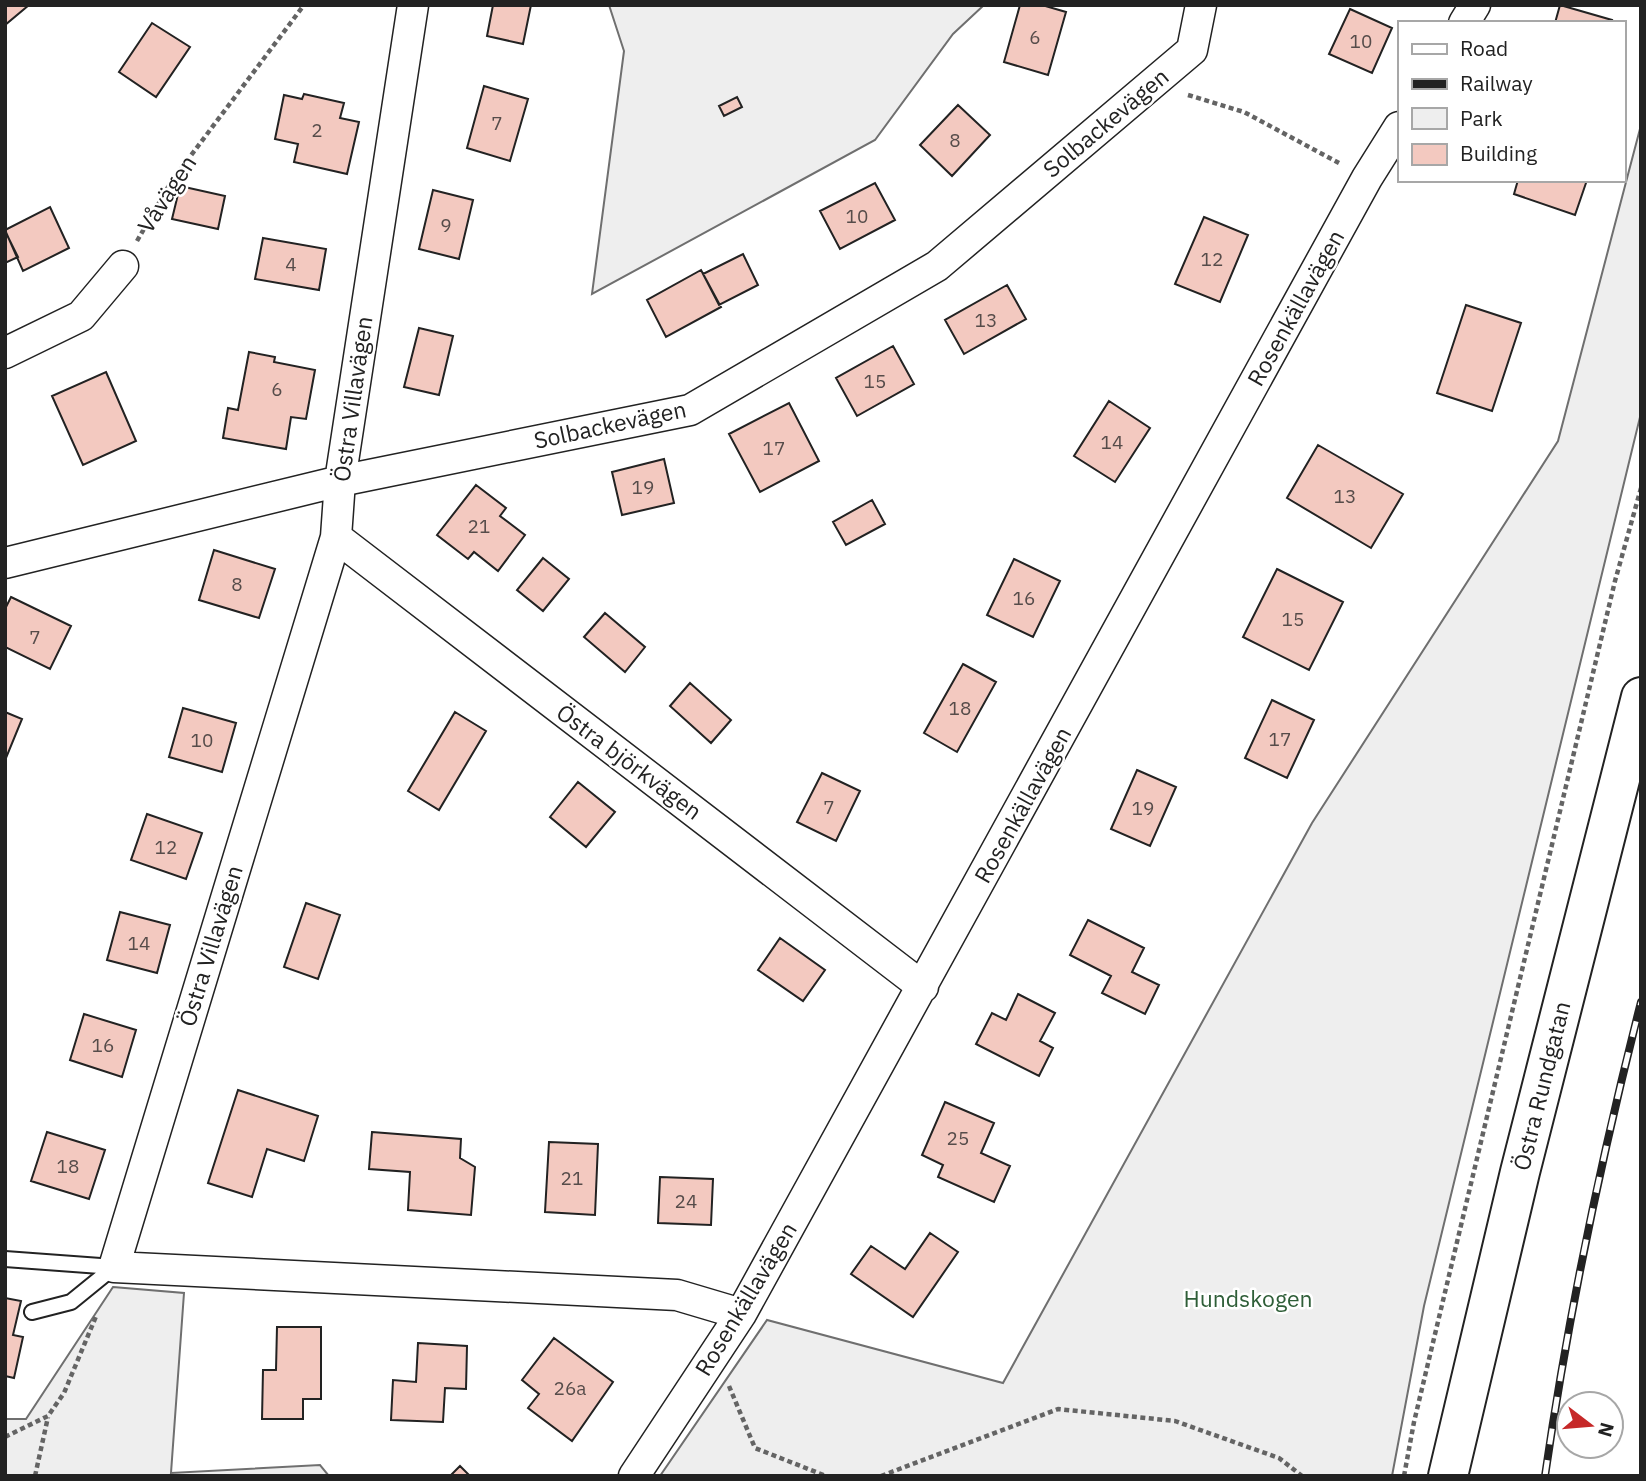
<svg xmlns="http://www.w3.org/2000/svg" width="1646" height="1481" font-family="'IBM Plex Sans',sans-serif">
<rect width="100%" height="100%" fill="#fff"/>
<path fill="#eee" stroke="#6f6f6f" stroke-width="2" d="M609,5h375l-31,29 -78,106 -283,154 32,-243z
M1641,125v288l-217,893 -32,170h-732l107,-156 236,63 309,-560 246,-382z
M113,1287l71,6 -13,180 149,-8 9,11h-324v-57h21z"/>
<path fill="#f3c9c0" stroke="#222" stroke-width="2" d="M5,5h24l-24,20z
M493,5h38l-8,39 -36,-8z
M1020,5h22l24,7 -18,63 -44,-13z
M1560,5l52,15 -1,3h-56z
M1350,9l42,19 -20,45 -43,-19z
M152,23l38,24 -34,50 -37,-25z
M484,86l44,13 -18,62 -43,-13z
M304,94l40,9 -4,15 19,4 -12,52 -53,-12 4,-18 -23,-5 9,-44 18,4z
M737,97l5,10 -18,9 -5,-10z
M958,105l32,30 -38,41 -32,-31z
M1518,180h69l-12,35 -61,-21z
M875,183l20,37 -55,29 -20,-38z
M180,186l45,10 -7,33 -46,-10z
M433,190l40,10 -14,59 -40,-10z
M50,207l19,41 -46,23 -18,-41z
M1204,217l44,18 -28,67 -45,-18z
M5,231l13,26 -13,6z
M263,238l63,11 -7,41 -64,-11z
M743,254l15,31 -39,20 -16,-31z
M701,270l20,37 -55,30 -19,-37z
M1007,285l19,34 -62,35 -19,-34z
M1466,305l55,18 -29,88 -55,-18z
M419,328l34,8 -14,59 -35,-8z
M893,346l21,38 -57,32 -21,-38z
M249,352l26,5 -1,5 41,8 -9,49 -15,-2 -5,32 -63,-11 5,-30 10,2z
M106,372l30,69 -53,24 -31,-69z
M1109,401l41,27 -35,54 -41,-26z
M789,403l30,58 -59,31 -31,-58z
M1318,445l85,49 -32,54 -84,-50z
M664,459l10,44 -52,12 -10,-43z
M476,485l30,23 -6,8 25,19 -27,36 -24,-19 -6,7 -31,-24z
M872,500l13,24 -39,21 -13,-23z
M214,550l61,19 -16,49 -60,-18z
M543,558l26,21 -26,32 -26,-21z
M1014,559l46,22 -27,56 -46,-22z
M1277,569l66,33 -34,68 -66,-33z
M11,597l60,29 -21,43 -45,-22v-38z
M605,613l40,34 -20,25 -41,-35z
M963,664l33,18 -39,70 -33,-19z
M690,683l41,37 -20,23 -41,-37z
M1272,700l42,20 -27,58 -42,-20z
M183,708l53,15 -14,49 -53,-15z
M5,712l17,7 -16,39 -1,-1z
M455,712l31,19 -47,79 -31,-19z
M1137,770l39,17 -26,59 -39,-17z
M822,773l38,18 -24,50 -39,-19z
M578,782l37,30 -29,35 -36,-30z
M147,814l55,19 -16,46 -55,-19z
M306,903l34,12 -22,64 -34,-12z
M120,912l50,13 -13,48 -50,-13z
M1088,920l56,28 -12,24 27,13 -14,29 -43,-21 9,-17 -41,-21z
M780,938l45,32 -22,31 -45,-31z
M1018,994l37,19 -15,28 13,7 -14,28 -63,-32 16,-31 14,7z
M84,1014l52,16 -14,47 -52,-17z
M238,1090l80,26 -14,45 -37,-12 -15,48 -44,-14z
M945,1102l49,21 -13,30 29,13 -16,36 -56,-25 5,-12 -21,-10z
M47,1132l58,18 -16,49 -58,-18z
M372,1132l89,7 -1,19 15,9 -4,48 -63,-5 2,-38 -41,-3z
M549,1142l49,2 -3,71 -50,-3z
M660,1177l53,2 -2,46 -53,-2z
M930,1233l28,19 -45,65 -62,-43 20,-28 34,23z
M5,1298l16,3 -8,34 10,2 -9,41 -9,-2z
M277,1327h44v72h-18v20h-41l1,-49h13z
M554,1338l59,44 -41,59 -44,-33 11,-14 -17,-14z
M418,1343l49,3 -1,43 -21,-1 -2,34 -52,-2 2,-40 23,2z
M460,1466l10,10h-20z"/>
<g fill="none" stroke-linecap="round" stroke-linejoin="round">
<defs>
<path id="service" d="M5,1259l109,8
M32,1312l39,-10 43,-35"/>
<path id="minor" d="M413,5l-73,476 -4,56 -222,730 563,28 64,19
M1464,23l11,-18
M5,353l76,-37 42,-50
M336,537l587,450
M5,563l335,-82 350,-71 247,-144 255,-216 9,-45
M634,1476l107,-162 626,-1136 32,-51"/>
<path id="secondary" d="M1448,1476l72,-304 121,-475"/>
</defs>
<use href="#service" stroke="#222" stroke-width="18"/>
<use href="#minor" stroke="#222" stroke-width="33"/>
<use href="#secondary" stroke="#222" stroke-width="42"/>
<path stroke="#646464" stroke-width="4.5" stroke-dasharray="5 3.5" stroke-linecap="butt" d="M1188,95l56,17 95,51
M137,241l34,-59 133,-177
M729,1386l26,62 71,28
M5,1437l43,-21 16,-23 33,-79
M35,1476l13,-59
M881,1476l177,-67 117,12 104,37 23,18
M1404,1476l10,-54 201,-841 26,-93"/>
<use href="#service" stroke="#fff" stroke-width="14"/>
<use href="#minor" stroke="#fff" stroke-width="30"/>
<use href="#secondary" stroke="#fff" stroke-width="38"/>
<defs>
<path id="rail" d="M1545,1476c23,-160 56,-317 96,-474"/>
</defs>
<use href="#rail" stroke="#222" stroke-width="8"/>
<use href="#rail" stroke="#fff" stroke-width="5" stroke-dasharray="16" stroke-linecap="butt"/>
</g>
<g text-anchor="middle" stroke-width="5" stroke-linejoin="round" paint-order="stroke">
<g font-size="19" fill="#564c4a">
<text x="1035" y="44">6</text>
<text x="1361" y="48">10</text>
<text x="497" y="130">7</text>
<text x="317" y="137">2</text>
<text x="955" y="147">8</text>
<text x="857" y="223">10</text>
<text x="446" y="232">9</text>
<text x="1212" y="266">12</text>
<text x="291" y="271">4</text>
<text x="986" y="327">13</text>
<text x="875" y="388">15</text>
<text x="277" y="396">6</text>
<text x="1112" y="449">14</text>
<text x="774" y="455">17</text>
<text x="643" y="494">19</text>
<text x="1345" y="503">13</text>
<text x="479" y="533">21</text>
<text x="237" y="591">8</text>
<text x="1024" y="605">16</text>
<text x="1293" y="626">15</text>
<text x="35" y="644">7</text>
<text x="960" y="715">18</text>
<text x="1280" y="746">17</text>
<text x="202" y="747">10</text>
<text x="829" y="814">7</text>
<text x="1143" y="815">19</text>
<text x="166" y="854">12</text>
<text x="139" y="950">14</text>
<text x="103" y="1052">16</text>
<text x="958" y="1145">25</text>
<text x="68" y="1173">18</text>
<text x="572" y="1185">21</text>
<text x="686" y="1208">24</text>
<text x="570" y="1395">26a</text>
</g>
<g font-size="23" fill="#222" stroke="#fff">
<text transform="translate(1106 123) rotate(-40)" y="8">Solbackevägen</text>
<text transform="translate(167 194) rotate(-57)" y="8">Våvägen</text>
<text transform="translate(1296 308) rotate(-61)" y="8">Rosenkällavägen</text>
<text transform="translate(353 399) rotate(-82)" y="8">Östra Villavägen</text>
<text transform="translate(610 425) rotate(-12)" y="8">Solbackevägen</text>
<text transform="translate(629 762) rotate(37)" y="8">Östra björkvägen</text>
<text transform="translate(1023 805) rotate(-61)" y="8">Rosenkällavägen</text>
<text transform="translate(211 946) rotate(-73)" y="8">Östra Villavägen</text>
<text transform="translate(1542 1086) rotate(-76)" y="8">Östra Rundgatan</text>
<text transform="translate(746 1299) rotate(-59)" y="8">Rosenkällavägen</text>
</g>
<g font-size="23" fill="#2f5e38" stroke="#fff">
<text x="1248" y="1307">Hundskogen</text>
</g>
</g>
<rect width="1646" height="1481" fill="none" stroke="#222222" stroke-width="14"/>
<rect x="1398" y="21" width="228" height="161" fill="#ffffff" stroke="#a7a7a7" stroke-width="2"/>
<rect x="1412" y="44" width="35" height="10" fill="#ffffff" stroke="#a7a7a7" stroke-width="2"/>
<text x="1460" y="56" font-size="21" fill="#222222">Road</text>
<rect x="1412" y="79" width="35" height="10" fill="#222222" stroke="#a7a7a7" stroke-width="2"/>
<text x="1460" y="91" font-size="21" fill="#222222">Railway</text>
<rect x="1412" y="108" width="35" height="21" fill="#eeeeee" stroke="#a7a7a7" stroke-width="2"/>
<text x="1460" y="126" font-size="21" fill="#222222">Park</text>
<rect x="1412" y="144" width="35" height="21" fill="#f3c9c0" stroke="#a7a7a7" stroke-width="2"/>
<text x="1460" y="161" font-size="21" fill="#222222">Building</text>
<g transform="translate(1590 1425) rotate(106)"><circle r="33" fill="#ffffff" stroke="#a7a7a7" stroke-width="2"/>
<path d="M0-5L12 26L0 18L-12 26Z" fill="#c62828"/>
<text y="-10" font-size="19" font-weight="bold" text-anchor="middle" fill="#222222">N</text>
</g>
</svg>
